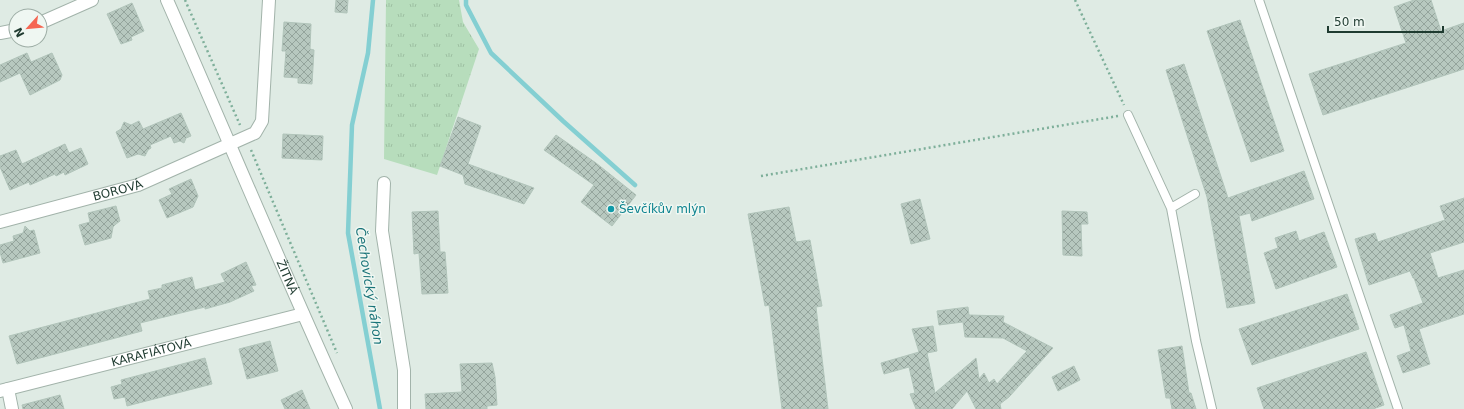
<svg xmlns="http://www.w3.org/2000/svg" width="1464" height="409" font-family="'DejaVu Sans',sans-serif">
<defs>
<pattern id="grass-tufts" width="24" height="20" patternUnits="userSpaceOnUse"><rect width="24" height="20" fill="#b7ddbc"/><path d="M3 7l-1-3M5 7V3M7 7l1-3M15 17l-1-3M17 17v-4M19 17l1-3" fill="none" stroke="#9dbfa2"/></pattern>
<pattern id="building-cross-hatch" width="8" height="8" patternUnits="userSpaceOnUse"><rect width="8" height="8" fill="#b7c8bf"/><path d="M0 0l8 8M0 8l8-8" fill="none" stroke="#94a49c"/></pattern>
</defs>
<rect width="100%" height="100%" fill="#dfebe4"/>
<path fill="url(#grass-tufts)" d="M386,0h73l4,22 16,27 -42,126 -53,-16z"/>
<g fill="none" stroke-linecap="round" stroke-linejoin="round">
<path stroke="#84cfd2" stroke-width="4.5" d="M373,0l-5,53 -16,72 -4,108 32,176
M466,0v5l25,48 72,68 72,64"/>
</g>
<path fill="url(#building-cross-hatch)" stroke="#b1c4ba" d="M336,0h12l-1,13 -12,-1z
M1414,0h17l10,31 23,-8v46l-141,46 -14,-41 97,-31 -12,-36z
M132,3l12,28 -13,6 1,3 -11,4 -14,-30z
M1240,20l44,131 -33,11 -44,-131z
M284,22l27,2 -1,25 4,1 -2,34 -14,-1v-5l-14,-1 2,-26h-4z
M27,53l4,9 21,-9 10,22 -2,5 -30,15 -10,-22 -20,9v-17z
M1184,64l44,134 76,-27 10,28 -62,22 -2,-8 -11,3 16,87 -28,5 -20,-111 -41,-127z
M181,113l10,23 -5,2 -2,5 -4,-2 -6,2 -3,-7 -21,9 1,3 -3,2 -3,6 -7,-2 -11,4 -11,-26 5,-3 3,-7 7,3 8,-4 4,8z
M458,117l23,9 -13,38 66,24 -10,16 -59,-20 -2,-9 -23,-9z
M283,134l40,2 -1,24 -40,-2z
M556,135l40,28 40,32 -24,31 -31,-24 13,-17 -50,-35z
M65,144l4,9 12,-5 7,16 -23,11 -1,-3 -8,4 -1,-2 -25,11 -1,-3 -19,8 -10,-23v-11l16,-6 6,14z
M191,179l7,17 -5,11 -26,11 -8,-18 13,-6 -3,-5z
M1464,198v44l-34,11 8,25 26,-8v44l-45,15 11,35 -27,9 -6,-17 14,-5 -7,-26 -9,3 -5,-13 33,-12 -9,-25h-1l-3,-7 -41,14 -14,-46 20,-6 3,9 67,-22 -5,-14z
M920,199l10,40 -19,5 -10,-40z
M116,206l4,15 -4,3 -3,3 -2,11 -26,7 -6,-20 11,-3 -2,-9z
M789,207l7,35 14,-2 12,66 -6,1 12,102h-46l-13,-104 -4,1 -17,-92z
M438,211l2,41h5l3,41 -26,1 -3,-41 -5,1 -2,-42z
M1062,211l25,1 1,12h-7l1,32 -19,-1z
M25,226l5,5 4,-1 6,23 -37,10 -3,-11v-7l14,-4 -1,-5 10,-3z
M1296,231l3,10 25,-9 13,35 -61,22 -12,-36 14,-5 -3,-10z
M246,262l10,23 -5,1 3,5 -24,11 -25,7v-2l-65,16 2,8 -125,33 -8,-28 141,-37 -2,-8 14,-3v-3l30,-8 3,13 30,-8 -4,-8z
M1347,294l12,35 -107,36 -13,-36z
M968,307l1,8 35,1 -1,6 50,26 -44,49 -9,7 1,5h-25l-9,-18 -15,18h-36l-6,-15 5,-1 -6,-26 -25,7 -3,-11 38,-11 -7,-23 21,-3 4,25 -10,2 8,40 41,-35 3,21 5,-6 5,10 5,-4 3,5 30,-33 -24,-13 -38,-1 -2,-15 -24,3 -2,-14z
M270,341l8,30 -31,8 -8,-30z
M1182,346l7,47h2l5,16h-24l-2,-11h-4l-8,-48z
M1366,352l18,53 -11,4h-109l-7,-21z
M205,358l7,26 -85,22 -2,-9 -11,2 -3,-12 11,-3 -1,-4z
M492,363l3,14 2,28 -10,1v3h-61l-1,-15 37,-2 -2,-28z
M1074,366l6,14 -22,11 -6,-14z
M302,390l8,19h-25l-4,-9z
M60,395l4,14h-41l-1,-4z"/>
<g fill="none" stroke-linecap="round" stroke-linejoin="round">
<defs>
<path id="service" d="M1259,0l139,409
M1128,115l43,93 25,133 16,68
M1171,208l24,-14"/>
<g id="minor">
<path d="M40,23l52,-23"/>
<path d="M0,33l16,-3"/>
<path d="M384,183l-2,48 22,139v39"/>
<path id="s1" d="M0,222l138,-37 117,-52 7,-12 7,-121"/>
<path d="M8,389l4,20"/>
<path id="s2" d="M0,391l303,-77"/>
</g>
<g id="tertiary">
<path id="s3" d="M167,0c60,136 117,274 179,409"/>
</g>
</defs>
<use href="#service" stroke="#a2b3aa" stroke-width="10"/>
<use href="#minor" stroke="#a2b3aa" stroke-width="14"/>
<use href="#tertiary" stroke="#a2b3aa" stroke-width="14"/>
<path stroke="#7eaf9a" stroke-width="2.5" stroke-dasharray="2 3" stroke-linecap="butt" d="M185,0l55,125
M1075,0l49,105
M251,150l86,203
M761,176l357,-60"/>
<use href="#service" stroke="#fff" stroke-width="8"/>
<use href="#minor" stroke="#fff" stroke-width="12"/>
<use href="#tertiary" stroke="#fff" stroke-width="12"/>
</g>
<circle fill="#0f9aa8" stroke="#eff7f2" stroke-width="1.5" cx="611" cy="209" r="4"/>
<g text-anchor="middle" stroke-width="3" stroke-linejoin="round" paint-order="stroke">
<g font-size="12" fill="#1f3b30" stroke="#eff7f2">
<text dy="4" stroke="none"><textPath href="#s1" startOffset="122">BOROVÁ</textPath></text>
<text dy="4" stroke="none"><textPath href="#s3" startOffset="302">ŽITNÁ</textPath></text>
<text dy="4" stroke="none"><textPath href="#s2" startOffset="156">KARAFIÁTOVÁ</textPath></text>
</g>
<g font-size="12" fill="#0d838f" stroke="#eff7f2" text-anchor="start">
<text x="619" y="213">Ševčíkův mlýn</text>
</g>
<g font-size="13" font-style="italic" fill="#197378" stroke="#eff7f2">
<text transform="translate(370 286) rotate(81)" y="5">Čechovický náhon</text>
</g>
</g>
<g transform="translate(28 28) rotate(243)"><circle r="19" fill="#eff7f2" stroke="#9caca4"/>
<path d="M0-3L7 15L0 10L-7 15Z" fill="#f56652"/>
<text y="-6" font-size="11" font-weight="bold" text-anchor="middle" fill="#1f3b30">N</text>
</g>
<path d="M1328 26v6h115v-6" fill="none" stroke="#1f3b30" stroke-width="2"/>
<text x="1334" y="26" font-size="12" fill="#1f3b30" stroke="#eff7f2" stroke-width="3" paint-order="stroke">50 m</text>
</svg>
